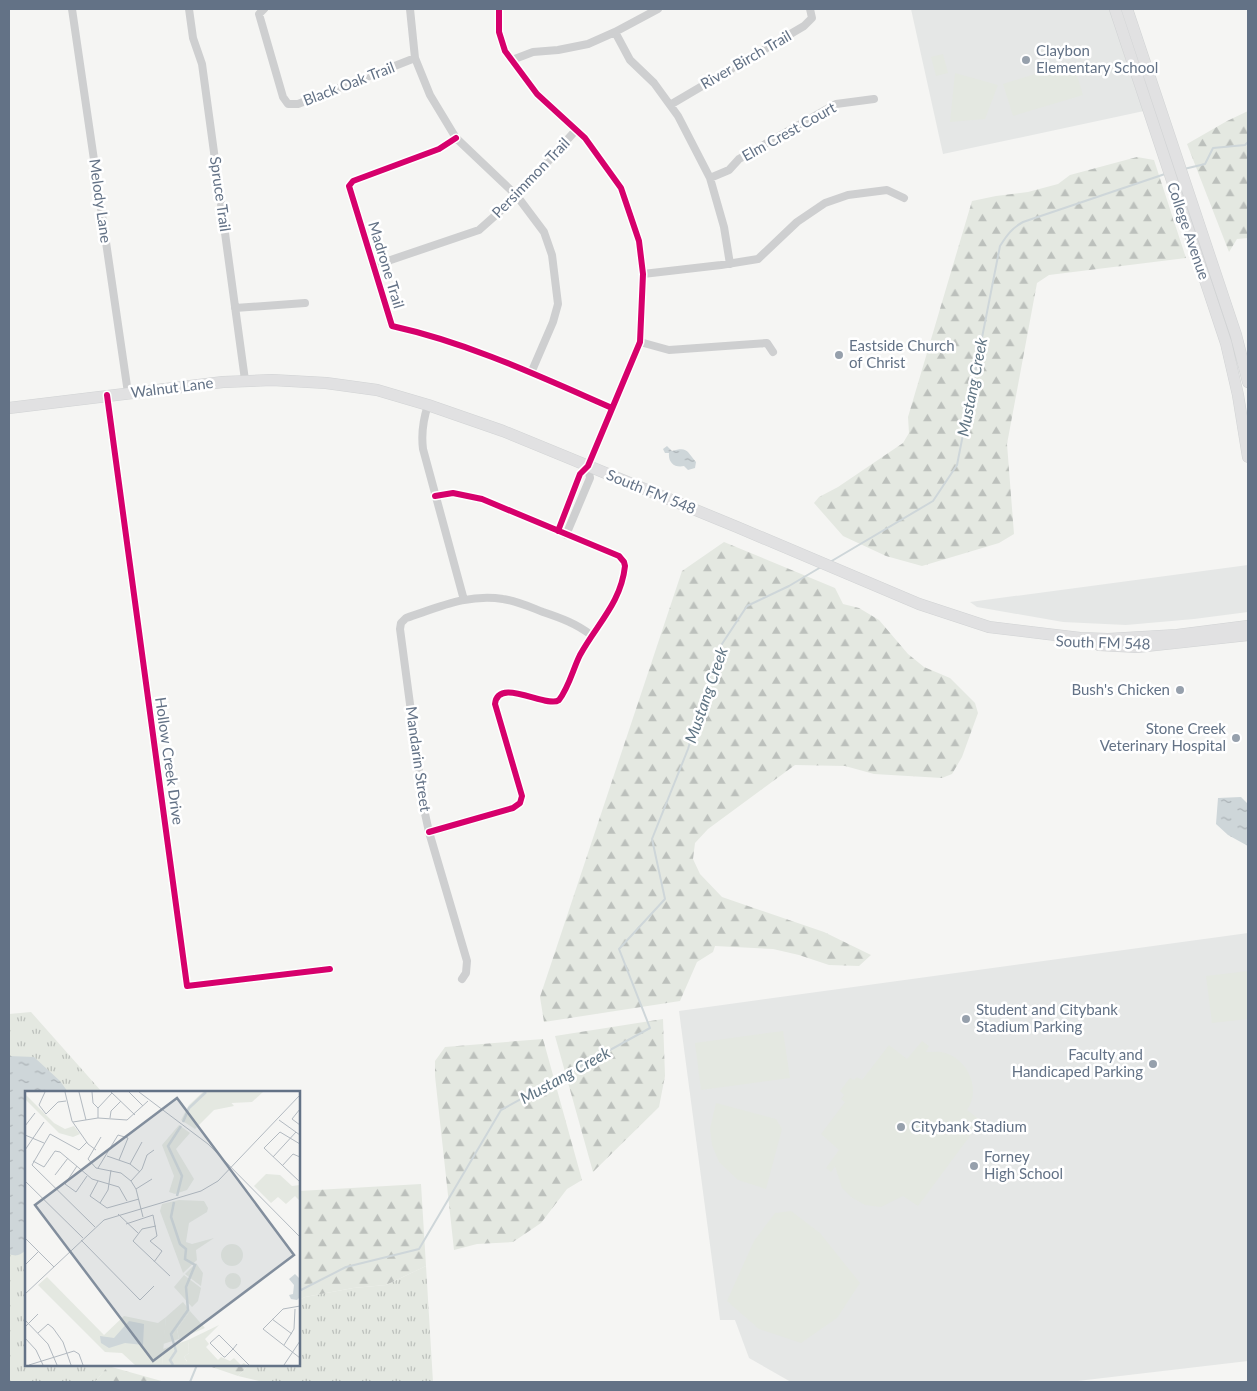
<svg xmlns="http://www.w3.org/2000/svg" width="1257" height="1391" font-family="Lato,sans-serif">
<defs>
<pattern id="grass-tufts" width="24" height="20" patternUnits="userSpaceOnUse" patternTransform="scale(1.25)"><rect width="24" height="20" fill="#e4e8e1"/><path d="M3 7l-1-3M5 7V3M7 7l1-3M15 17l-1-3M17 17v-4M19 17l1-3" fill="none" stroke="#bcc0bc"/></pattern>
<pattern id="forest-firs" width="22" height="20" patternUnits="userSpaceOnUse" patternTransform="scale(1.25)"><rect width="22" height="20" fill="#e4e8e1"/><path d="M5 1l3.5 6h-7zM16 11l3.5 6h-7z" fill="#bcc0bc"/></pattern>
<pattern id="water-ripples" width="26" height="14" patternUnits="userSpaceOnUse" patternTransform="scale(1.25)"><rect width="26" height="14" fill="#ced6d9"/><path d="M2 4q2-2 4 0t4 0M15 11q2-2 4 0t4 0" fill="none" stroke="#abb2b6"/></pattern>
</defs>
<rect width="100%" height="100%" fill="#f5f5f3"/>
<path fill="#e5e7e6" d="M911,9h203l30,102 -201,43z
M1248,565v47l-54,7 -68,6 -63,-3 -86,-15 -7,-5z
M1248,933v428l-179,21h-278l-42,-24 -14,-38h-15l-41,-309z"/>
<path fill="url(#grass-tufts)" d="M31,1012l71,80h-76v273h83l-14,17h-86v-368z
M426,1266l7,116h-170l-25,-6 11,-11h50v-65l6,-3 48,-9 33,-3z"/>
<path fill="url(#forest-firs)" d="M1248,111v127l-11,1 -8,13 -42,-108 40,-23z
M1137,157l17,3 32,98 -137,17 -12,8 -30,161 7,90 -15,9 -77,23 -36,-10 -43,-20 -29,-33 5,-6 19,-10 65,-44 6,-10 -1,-16 64,-216 24,-5 32,-4 30,-8 12,-9z
M724,542l111,46 8,16 16,4 20,12 29,34 16,13 26,11 25,25 3,10 -16,44 -10,17 -10,4 -68,-4 -29,-8 -50,-1 -87,64 -13,14 -2,16 7,15 22,23 102,35 47,23 -12,11 -30,-1 -30,-10 -26,-6 -58,-3 -2,6 -16,10 -17,39 -136,21 -4,-25 142,-426z
M663,1019l2,57 -6,31 -66,65 -38,-136z
M543,1039l39,141 -15,9 -26,34 -28,19 -36,2 -23,6 -19,-174v-15l10,-14z
M421,1184l5,82 -40,19 -33,3 -48,9 -6,3v-109z
M206,1365h43l-11,11z
M108,1366l57,16h-70z"/>
<path fill="#e4e8e1" d="M943,54l5,19 -12,3 -5,-19z
M1073,62l10,33 -70,21 -10,-32z
M955,73l43,12 -13,34 -35,3z
M1248,971v48l-36,4 -6,-47z
M783,1031l7,47 -89,12 -6,-47z
M922,1041l7,5 -3,6c6,0 14,-1 19,1 24,7 36,37 22,57l14,11 -63,85 -15,-10 -22,11 -16,-2 -14,-8 -9,-9 -7,-22 -4,6 -5,-4 13,-18 -18,-16 24,-32 -4,-3 3,-4 -4,-4 10,-13 4,2 3,-3 5,3 27,-35 18,14z
M716,1103l60,16 6,10 -16,60 -28,-9 -19,-18 -7,-17 -2,-16z
M791,1211l29,22 40,50 -23,35 -36,25 -42,-14 -32,-28 27,-60 21,-28z"/>
<path fill="url(#water-ripples)" d="M667,446l5,5c16,-5 15,1 24,11l-1,6 -7,2 -4,-4c-10,2 -16,-4 -15,-13h-4l-2,-4z
M1241,797l7,7v42l-20,-11 -12,-11 2,-26z
M9,1056l25,1 26,24 8,11h-42v158c-6,5 -9,7 -17,4z"/>
<g fill="none" stroke-linecap="round" stroke-linejoin="round">
<path stroke="#ced6d9" stroke-width="2" d="M1184,169l21,-5 8,-16 32,-3 3,-3
M830,562l103,-61 24,-36 43,-219c7,-11 12,-18 23,-24l142,-48
M299,1291l47,-24 73,-18 82,-139 149,-82 -31,-79 46,-50 -13,-60 36,-90 30,-99 29,-44 42,-20 32,-19
M190,1382l7,-17"/>
<defs>
<path id="secondary" d="M1115,9l111,334 12,52 10,62
M1127,9l109,326 12,47
M9,408l214,-26 49,-2 54,3 51,7 51,15 75,26 234,96 182,77 70,23 91,11 28,1 69,-4 71,-9
M1099,645l38,2 111,-12"/>
</defs>
<use href="#secondary" stroke="#d1d3d4" stroke-width="12"/>
<path stroke="#cecfd0" stroke-width="8" d="M72,9l56,384
M189,9l4,29 9,26 43,316
M264,9l-5,5 24,83 5,7h10l117,-46
M410,9l5,49 15,37 26,43 61,58 27,36 8,23 6,49 -5,18 -22,51
M499,9v23l6,19 32,43 48,44 36,50 18,53 4,33 -3,68 -52,124 -8,8 -22,57
M615,32l15,28 24,23 24,33 32,62 14,49 6,37
M512,60l21,-8 25,-2 30,-6 27,-12 43,-23
M670,105l134,-79 8,-8 -2,-9
M456,138l-17,11 -86,32 -4,5 43,140c77,17 149,51 220,82
M710,178l19,-8 10,-11 97,-55 38,-5
M373,266l106,-36 38,-34 59,-66
M643,274l78,-9 37,-6 39,-37 28,-19 23,-8 39,-5 17,8
M235,308l70,-5
M640,342l29,8 98,-7 6,9
M107,395l80,591 143,-17
M428,405c-5,15 -7,28 -5,44l41,151
M566,535l24,-57 -2,-12
M429,832l84,-24 7,-5 2,-7 -27,-92c3,-28 52,5 64,-4 10,-13 14,-31 21,-45 17,-31 41,-52 45,-89l-1,-4 -5,-6 -137,-57 -29,-6 -18,3
M462,979l4,-6 1,-12 -38,-129 -5,-23 -24,-180 1,-6 5,-5c31,-10 63,-25 97,-19 14,2 27,8 40,13 18,6 34,12 48,23"/>
<use href="#secondary" stroke="#e1e1e2" stroke-width="11"/>
<defs>
<path id="cycleway" d="M499,9v23l6,19 32,43 48,44 36,50 18,53 4,33 -3,68 -52,124 -8,8 -22,57
M456,138l-17,11 -86,32 -4,5 43,140c77,17 149,51 220,82
M107,395l80,591 143,-17
M429,832l84,-24 7,-5 2,-7 -27,-92c3,-28 52,5 64,-4 10,-13 14,-31 21,-45 17,-31 41,-52 45,-89l-1,-4 -5,-6 -137,-57 -29,-6 -18,3"/>
</defs>
<use href="#cycleway" stroke="#fff" stroke-width="9"/>
<use href="#cycleway" stroke="#d6006c" stroke-width="6"/>
</g>
<g fill="#96a0ac" stroke="#fff" stroke-width="2">
<circle cx="1026" cy="60" r="5"/>
<circle cx="839" cy="355" r="5"/>
<circle cx="1180" cy="690" r="5"/>
<circle cx="1236" cy="738" r="5"/>
<circle cx="966" cy="1019" r="5"/>
<circle cx="1153" cy="1064" r="5"/>
<circle cx="901" cy="1127" r="5"/>
<circle cx="974" cy="1166" r="5"/>
</g>
<g text-anchor="middle" stroke-width="5" stroke-linejoin="round" paint-order="stroke">
<g font-size="15" fill="#637286" stroke="#fff" text-anchor="start">
<text x="1036" y="56">Claybon<tspan x="1036" dy="17">Elementary School</tspan></text>
<text x="849" y="351">Eastside Church<tspan x="849" dy="17">of Christ</tspan></text>
<text x="1170" y="695" text-anchor="end">Bush's Chicken</text>
<text x="1226" y="734" text-anchor="end">Stone Creek<tspan x="1226" dy="17">Veterinary Hospital</tspan></text>
<text x="976" y="1015">Student and Citybank<tspan x="976" dy="17">Stadium Parking</tspan></text>
<text x="1143" y="1060" text-anchor="end">Faculty and<tspan x="1143" dy="17">Handicaped Parking</tspan></text>
<text x="911" y="1132">Citybank Stadium</text>
<text x="984" y="1162">Forney<tspan x="984" dy="17">High School</tspan></text>
</g>
<g font-size="15" fill="#637286" stroke="#fff">
<text transform="translate(746 60) rotate(-30)" y="5">River Birch Trail</text>
<text transform="translate(349 84) rotate(-21)" y="5">Black Oak Trail</text>
<text transform="translate(789 132) rotate(-29)" y="5">Elm Crest Court</text>
<text transform="translate(531 178) rotate(-46)" y="5">Persimmon Trail</text>
<text transform="translate(220 194) rotate(82)" y="5">Spruce Trail</text>
<text transform="translate(100 201) rotate(82)" y="5">Melody Lane</text>
<text transform="translate(1188 231) rotate(71)" y="5">College Avenue</text>
<text transform="translate(386 265) rotate(73)" y="5">Madrone Trail</text>
<text transform="translate(172 388) rotate(-7)" y="5">Walnut Lane</text>
<text transform="translate(651 492) rotate(22)" y="5">South FM 548</text>
<text transform="translate(1103 643) rotate(2)" y="5">South FM 548</text>
<text transform="translate(418 759) rotate(82)" y="5">Mandarin Street</text>
<text transform="translate(169 761) rotate(82)" y="5">Hollow Creek Drive</text>
</g>
<g font-size="16" font-style="italic" fill="#5f7483" stroke="#fff">
<text transform="translate(972 387) rotate(-79)" y="6">Mustang Creek</text>
<text transform="translate(706 695) rotate(-71)" y="6">Mustang Creek</text>
<text transform="translate(565 1075) rotate(-29)" y="6">Mustang Creek</text>
</g>
</g>
<g transform="translate(25 1091)">
<rect width="275" height="275" fill="#f5f5f3"/>
<path d="M241,83l14,1 12,11 8,-1v16l-5,-5 -9,8 -8,-7 -7,6 -17,-17zM22,186l57,58 20,-19 34,7 8,-6 -4,48h-27l-13,-12 -17,-1 -67,-67zM165,220l15,17 -26,11 -2,-10zM194,234l-14,14 4,5 -3,3 12,13 3,-3 9,4 4,-3 7,7 3,-2 2,2h-62l3,-4 -3,-4 5,-4 -1,-13z" fill="#e4e8e1"/>
<path d="M178,1h19l12,14 -20,4 -19,19 -14,-9 8,-15zM154,34l11,8 -14,16 18,30 -7,11 -12,4 -6,-2 5,-16 -12,-31zM154,109l25,1 4,7 -1,4 -18,11 -3,19 6,2 22,-6 -18,12 1,10 -14,13 -23,-62 2,-7zM171,172l7,10 -2,13 -16,-12zM159,184l17,13 -3,13 -6,6 -18,-20zM158,211l7,9 -13,18 2,10 -16,5 3,-27zM163,249l1,13 -5,4 3,5 -3,3h-22l1,-16z" fill="#e4e8e1"/>
<path d="M189,1h49l-11,10 -21,1zM0,3l29,29 11,6 9,-3 6,8 -7,3 -14,-4 -34,-34z" fill="#e4e8e1"/>
<path d="M196 164a11 11 0 1 1 22 0a11 11 0 1 1-22 0ZM200 190a8 8 0 1 1 16 0a8 8 0 1 1-16 0Z" fill="#e4e8e1"/>
<path d="M270,183l4,4v20l-2,2 -6,-1 -2,-4 4,-1 1,-9 -5,-6zM104,230l15,3 -1,21 -18,-2 -16,5 -8,-5 -1,-7 14,2z" fill="#ced6d9"/>
<path fill="none" stroke="#ced6d9" stroke-width="2.5" d="M158,31l6,-14 17,-16M152,105l5,-20 -14,-30 13,-20M148,274l-3,-5 6,-9 -5,-17 17,-24 -2,-23 9,-22 -10,-6 1,-10 -6,-5 -9,-27 3,-15"/>
<path fill="none" stroke="#b2b9c0" stroke-width="1" d="M20,1l-6,13 7,9 12,-12 8,-1M40,1l7,29 16,23 8,6M54,1l7,28M67,1l1,11 5,5M86,1l24,23M104,1l14,14M114,1l69,52 92,93M275,18l-8,10 8,6M73,27v-10l14,-15M85,27l1,-7 10,-10M254,29l21,15M48,31l25,-4 29,2 21,-19M0,35l10,-13M0,44l19,8M76,46l-13,22 8,9 25,5 10,8 5,8 7,28M62,51l-8,8 -29,-16 -18,31 63,62M275,53l-20,-12 -16,16 36,34M0,59l19,-28M82,65l23,8 10,8M248,66l23,-25M8,70l11,6 11,-16 5,1 32,27 27,8 8,14M105,73l12,-22M52,75l-12,18 11,8 11,-16M257,75l11,-12 7,3M73,77l20,-33 10,3 -9,22M30,84l13,-17M0,90l58,57M73,90l-8,15 17,12 32,-9M106,90l11,-12 5,-14 7,-5M111,98l16,-10M75,112l8,-13 3,-20M93,123l20,19M101,133l27,-9 4,21 -7,5 12,10 -8,11M131,135l-14,3 -9,12 37,35M0,147l29,29M56,149l59,60 14,-14M0,174l13,-13M0,203l79,-74 97,-29 17,-10 82,-86M275,215l-17,3 -20,20 37,29M247,228l20,15M0,229l23,24 9,21M0,236l13,-13M13,242l10,-9 5,4 10,14 8,23M0,247l11,12 7,15M212,253l-4,5 -8,8h-1l-14,-14 9,-8 30,30M259,254l10,-16 1,-20M4,274l45,-14 5,3 4,11M259,274l16,-24"/>
<path fill="#828e9d" fill-opacity="0.15" stroke="#828e9d" stroke-width="2.5" d="M152,7l117,157 -141,106 -118,-156z"/>
<rect width="275" height="275" fill="none" stroke="#637286" stroke-width="2.5"/>
</g>
<rect width="1257" height="1391" fill="none" stroke="#637286" stroke-width="20"/>
</svg>
